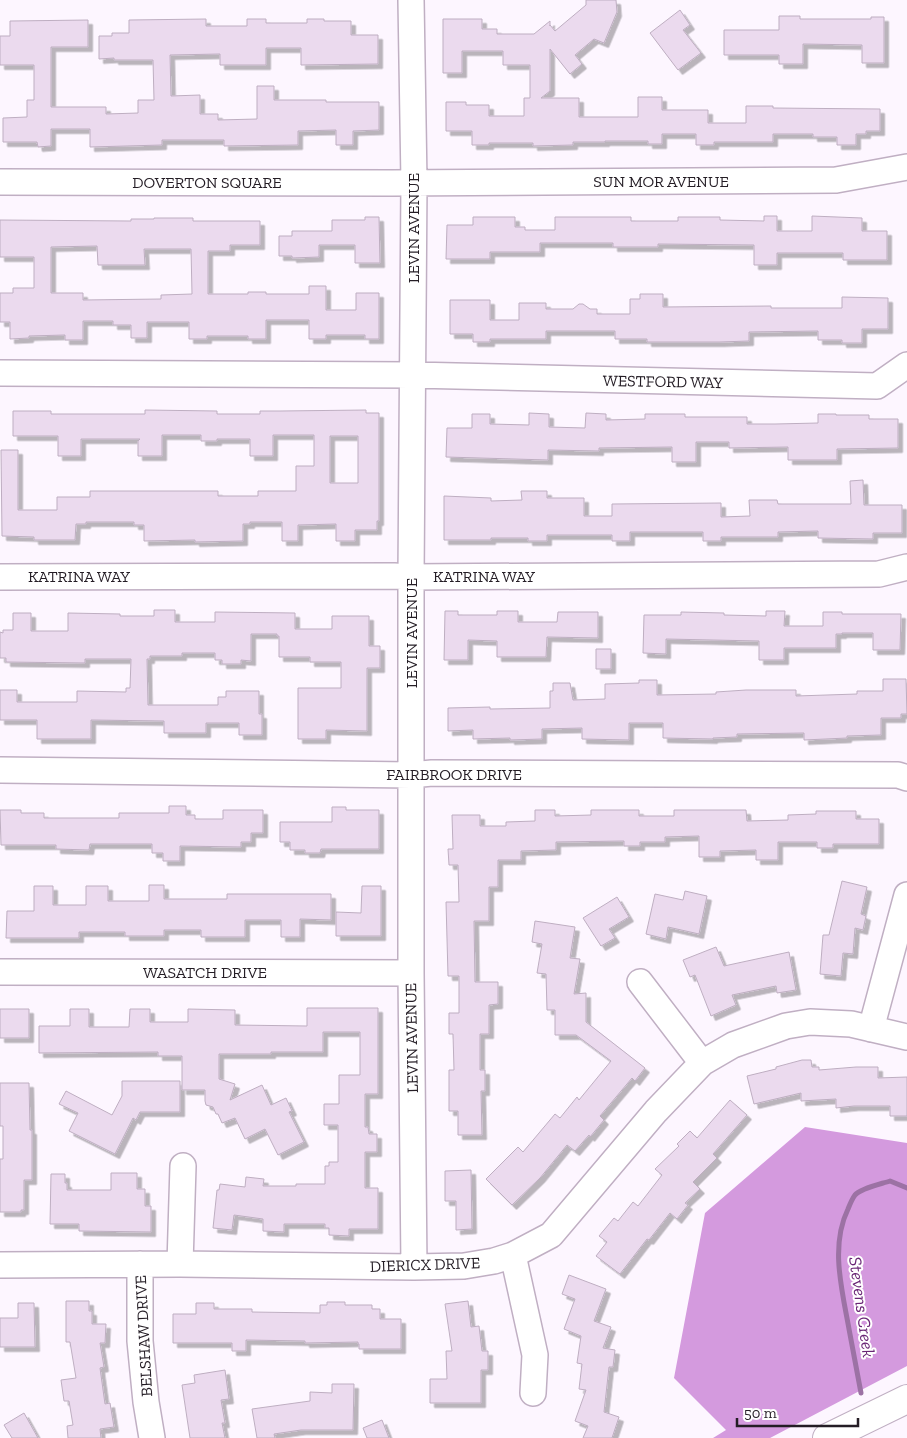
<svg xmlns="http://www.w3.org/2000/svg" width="907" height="1438" font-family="'Zilla Slab',serif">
<defs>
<filter id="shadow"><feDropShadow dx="4.5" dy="4.5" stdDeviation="0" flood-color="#0004"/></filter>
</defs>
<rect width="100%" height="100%" fill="#fdf6ff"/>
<path fill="#d49ade" d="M805,1127l102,16v223l-137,72h-57l13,-8 -52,-52 31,-165z"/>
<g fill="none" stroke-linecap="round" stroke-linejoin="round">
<path stroke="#9c72a4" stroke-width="5" d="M861,1393c-4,-21 -8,-43 -12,-64 -7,-39 -19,-83 -1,-120 2,-5 4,-10 7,-14 6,-7 26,-11 35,-14l17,7"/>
</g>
<path fill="#ebdaee" stroke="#beaec1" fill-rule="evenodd" filter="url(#shadow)" d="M586,0h30l1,12 -13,31 -10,-4 -19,16 7,9 -12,10 -20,-25v42l-9,7h38v19h59v-20h24v13h46v13h38v-17h27v2l107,1v22h-14v3h-10v11h-19v-8h-24v-3h-40v8h-59v3h-18v-11h-34v10h-14v-3h-43v1h-32v3l-40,1v-3h-44v2h-17v-14h-26v-29h20v3h23v11h35v-18h6v-33h-27v-14h-41v22h-19v-54h39v10h15v5h37l16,-13v5v-1l5,6 31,-26z
M680,10l10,15 -7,5 18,23 -23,17 -28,-37z
M779,16h21v3h71v-2h13v46h-22v-18l-59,-1v20h-24v-9h-55v-25h55z
M206,19v7h41v-7h19v4h41v-4h17v2h27v14h27v29l-77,1v-17h-35v17h-46v-11l-50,1 1,41 29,-1v19h18v6l39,-1v-33h17v14h52v2h53v28l-26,1v14h-17v-15l-38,1v14l-74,1v-6h-62v5l-72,2v-18h-39v17l-13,1 -1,-5h-34v-24l24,-1v-17h7v-35h-34v-29h10v-15l78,-1v27h-37v60h55v7l32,-1v-13h16l-1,-40h-39v-2l-15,1v-23h13v-3h17v-13z
M764,216h13v15h35v-15l50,2v13h25v29h-44v-7h-66v12h-23v-20l-96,-1v3h-45v-4h-73v9h-50v7h-44l1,-34h26v-8h42v10h10v3h30v-13h76v4h47v-4h42v3l44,1z
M365,217h14l1,46h-25v-18h-36v12l-27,1v-2h-13v-20h13v-5h40v-11h33z
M154,218h39v3h67v24h-30v6h-22v43h40v-2h18v2h43v-8h17v24h30v-17h23v46h-14v-4h-39v4h-17v-19h-43v19h-18v-3h-41v3h-18v-17h-42v16h-16v-13h-18v-4h-30v19h-18v-5l-36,1v2l-19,1v-17h-10v-29h13v-5h21v-31h-34v-37l131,1v-2h23zM97,246l1,19h47l-1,-16h47l1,45 -31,1v4l-78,1v-7h-32v-46z
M640,294h23v13l108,-1v2h71v-11l46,1v31h-26v14h-20v-3h-24v-9l-69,1v9l-29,1h-73v-3h-32v-8h-69v8h-56v3h-17v-8h-23v-34h40v20h29v-17h27v6h27l6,-5h4l7,5h7v5h33v-15h10z
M145,410l72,1v3h43v-3h20l86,-1v3h13v108h-2v9h-22v11h-19v-17l-38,1v16h-16v-19h-32v2h-7v17l-48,1v-2l-51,1v-16h-10v-3h-48v2h-10l-1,16h-41v-3l-32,-1 -1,-86h17v60h39v-13h33v-6h128v5h40v-5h38v-25h18v-31h-41v21h-23v-17h-33v2h-16v-6h-39v21h-24v-15l2,-2h-59v17h-23v-20h-45v-25h38v3h94zM330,436h28v47h-28z
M529,413l20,1v13l36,1 1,-15 20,1v6l39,-1v-5h40v3h62v7h28l43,-1v-9h18v1h33v4h29v29l-61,1v11h-49v-13l-59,1v-6h-33v20h-24v-15l-73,1v3l-51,-1v10l-102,-3 1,-29h25v-14h18v10l39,1z
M863,480l1,25h38v28h-29v6l-55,-1v-7l-40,1v5h-57v4h-18v-9h-73v9h-18v-6h-65v6h-19v-3h-37v2h-47v-44l47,2v3l31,-1 -1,-9h26v7h37v18h28v-12l109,-1v14l29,-1 -1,-16h28l1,4h73l-1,-23z
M154,610h21v12h40v-10l80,1v16h37v-13h37v30h11v22h-13v63l-41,-1v9h-28v-51h43v-26h-31v-5h-31v-21h-2v-2h-26v27l-10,-1v4h-19v-4h-7v-7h-33v3h-32v3h-3l1,46h70v-8h8v-6h33v23h3v21h-23v-12h-33v10h-42v-12l-73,-1v19h-54v-19h-37v-30h17v12h60v-11l49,1v-4h4l1,-29h-46v4l-79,-1v-4h-6v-26l3,1v-3h10v-17h18v18h37v-18l52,1v2h34z
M445,611h13v4h39v-4h21v11h39l1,-10h40v26l-51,-1 -1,20h-49v-16l-29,-1v20h-24z
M766,611h19l-1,15h39v-14h19v2h59l-1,36h-27v-17h-31v1h-6v14h-52v12h-25v-19l-93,-2v15l-23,-1 1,-38h37v-3l43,1v2l42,1z
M596,649h15v20h-15z
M883,679h23l1,35h-6v4h-20v17l-34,1v2l-43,2v-7l-67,1v3l-24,1v1l-50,-1v-15h-34v17l-47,-1v-11l-40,1v10l-32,1v-2l-37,1v-9l-25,1v-23l42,-1v2l60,-1v-17h3v-8h17l3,17 32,-1v-15l34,-1v-3h18v15l59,-1v-2l30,-2h50v6l61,-2v-3h26z
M169,806h17v9h9v4h28v-9h40v23h-12v9h-10v5l-61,-1v15h-17v-8h-11v-9h-62l-1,6 -33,-1v-4h-55l-1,-35h21v3h23v5h75v-5h50z
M332,807h14v3h33v39h-58l-1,4h-15v-3h-15v-8h-10v-20h52z
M535,810h20v6l36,-1v-5h48v6h35v-6h72l1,11 41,-1v-5l28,-1v-3h40v8h23v25h-46v4h-16v-6h-39v18h-22v-10l-36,1v6h-21v-21l-34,1v5h-25v4h-16v-5l-68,1v8l-35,1v9h-23v27h-9v34h-15l1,61h23v22l-9,1v29h-9v36h5v21h-4l1,44h-24v-24h-9v-41h5l-1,-36h-4v-21h10v-37h-11l-2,-74h13l-1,-37h-9l-1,-16h5l-1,-34h28v11h26v-4l29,-1z
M842,881l25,6 -6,27 5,2 -3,14 -8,-2 -2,26 -10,-1 -2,23 -21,-2 3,-39h6z
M149,885h15v14h63v-5h104v26l-31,-1v18h-19v-17h-36v17h-44v-7h-37v6h-39v-4h-46v6h-73l1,-27h27v-25h19v19h33v-19h22v15h41z
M362,886h19v50h-45v-24l25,1z
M685,891l22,5 -8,38 -31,-7 -2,12 -20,-5 9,-40 28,6z
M617,897l12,20 -20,12 6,9 -14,8 -18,-28z
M535,921l40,6 -5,31 10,1 -6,35 12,-1v29l59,46 -10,13 -3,-3 -32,38 4,4 -14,17 -1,-2 -14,16 -8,-6 -27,33 -28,27 -26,-26 32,-32 5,5 32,-38 5,4 17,-21 2,3 32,-39 -35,-26h-21v-25h-8l-1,-36 -9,-1 5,-29 -10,-2z
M716,947l8,19 65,-14 7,38 -19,3 -1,-7 -44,9 4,10 -25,11 -16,-41 -5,2 -7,-17z
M307,1008h71v86h-13v33h3l1,7h8v18h-12v36h13v41h-29v7l-20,-1v-7h-4v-4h-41v8l-21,-1v-12l-29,-4 -2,15 -19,-2 4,-38h2l1,-6 25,3 1,-10 18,2 -1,7h33v-2h29v-18h4v-4h9v-37h-14v-21h15v-29h21v-43h-37v20h-52v2h-52v25l16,5 -5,16 32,-15 9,20 15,-7 6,13 -3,1 15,30 -26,13 -13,-26 -20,10 -10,-21 -13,5 -4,-9h-2l-3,-7 -7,-2 -1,-4v-11h-23v-34h-24v-4l-119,1v-27h31v-17h19v18h40l1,-18h20v13h38v-13l47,1v15l72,1z
M0,1009h29v29h-29z
M802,1060h9l1,7h7v3l37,-3h22v11l29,-1v39h-17v-10h-36l-18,2v-9l-35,2v-8l-47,11 -7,-28 29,-7v-2z
M122,1081h58v31h-40l-4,8 -3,-2 -18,36 -46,-23 9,-18 -19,-9 7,-13 46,24 10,-19z
M0,1083h29l1,47h2v50h-8v30h-3v2h-21v-53h3v-33h-3z
M730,1100l17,15 -34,39 4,4 -24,24 7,7 -15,14 3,2 -11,14 -7,-6 -21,27 -2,-1 -27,35 -24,-18 11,-14 -8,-6 15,-18 4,3 15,-19 5,4 24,-31 -7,-6 24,-23 -2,-2 13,-13 7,7z
M471,1170l1,59 -16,1v-29h-11v-30z
M111,1173h26v16h8v17h6v26l-72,-1v-7h-29l1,-50h14v9h2v7h44z
M569,1275l37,14 -12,32 17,6 -8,21 12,2 -2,17h-4l-5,45 15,5 -7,21h-29l5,-12 -13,-5 11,-31 -7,-1 3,-25 -5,-1 4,-27 -17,-7 11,-30 -13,-5z
M66,1301h23v10h3v13h14l-1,19h-5l4,24 -4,1 5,36 5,-1 4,24 -14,2 1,9h-33l-1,-12 6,-1 -4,-24h-5l-3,-21 15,-2 -6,-36h-4z
M468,1301l3,26 8,-1 3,25h6v19h-7v33h-51v-24h17l-1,-28h6l-7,-47z
M327,1302h18v3h27v4h8v10h21v30h-42v-5h-1v-2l-53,1v-2l-59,-1v11h-14v-8h-59v-29h23v-11h18v6h38v3l68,1v-8h7z
M18,1303h16l1,44h-35v-29h18z
M225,1370l4,29 -8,1 4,23h-3l3,15h-35l-8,-53 13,-2 -1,-8z
M332,1384h22l-1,46h-52l-27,4 1,4h-18l-5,-29 58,-8v-9l22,1z
M24,1413l14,25h-26l-8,-13z
M382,1420l7,18h-22l-4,-10z"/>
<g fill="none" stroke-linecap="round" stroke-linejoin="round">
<defs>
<path id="minor" d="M411,0l3,182 -3,395v396l3,294
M0,182l392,1 444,-3 71,-13
M0,373l413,2 464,11 30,-21
M0,577l394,-1 17,1 468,-3 28,-7
M0,770l411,5 21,-2 466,2 9,3
M0,972l411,1
M640,982l62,81
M871,1029l36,-134
M513,1255l22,100 -2,38
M140,1264v77l6,61 6,36
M180,1264l3,-98
M0,1265l180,-1 234,3 50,-1 30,-5 19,-6 38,-20 105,-124 46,-48 31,-18 53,-19 24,-4 41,2 56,13"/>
<path id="highway" d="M827,1438l80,-39"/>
</defs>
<use href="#minor" stroke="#c0afc3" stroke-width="28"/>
<use href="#highway" stroke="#c0afc3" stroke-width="30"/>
<use href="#minor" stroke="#fff" stroke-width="25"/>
<use href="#highway" stroke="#fff" stroke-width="28"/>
</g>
<g text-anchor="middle" stroke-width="4" stroke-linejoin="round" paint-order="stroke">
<g font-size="16" fill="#241d25" stroke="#fff">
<text x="661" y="187">SUN MOR AVENUE</text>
<text x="207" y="188">DOVERTON SQUARE</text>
<text transform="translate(413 228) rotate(-90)" y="6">LEVIN AVENUE</text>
<text transform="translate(663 381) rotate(1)" y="6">WESTFORD WAY</text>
<text x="79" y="582">KATRINA WAY</text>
<text x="484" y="582">KATRINA WAY</text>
<text transform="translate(411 633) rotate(-90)" y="6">LEVIN AVENUE</text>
<text x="454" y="780">FAIRBROOK DRIVE</text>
<text x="205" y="978">WASATCH DRIVE</text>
<text transform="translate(411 1038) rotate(-91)" y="6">LEVIN AVENUE</text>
<text transform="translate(425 1264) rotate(-2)" y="6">DIERICX DRIVE</text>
<text transform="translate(143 1336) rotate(-93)" y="6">BELSHAW DRIVE</text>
</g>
<g font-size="18" font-style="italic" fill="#692575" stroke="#fff">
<text transform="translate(862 1307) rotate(82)" y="6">Stevens Creek</text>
</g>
</g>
<path d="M737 1418v8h121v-8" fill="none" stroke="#241d25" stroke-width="2.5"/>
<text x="744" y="1418" font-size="15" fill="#241d25" stroke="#ffffff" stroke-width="4" paint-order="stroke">50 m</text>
</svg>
